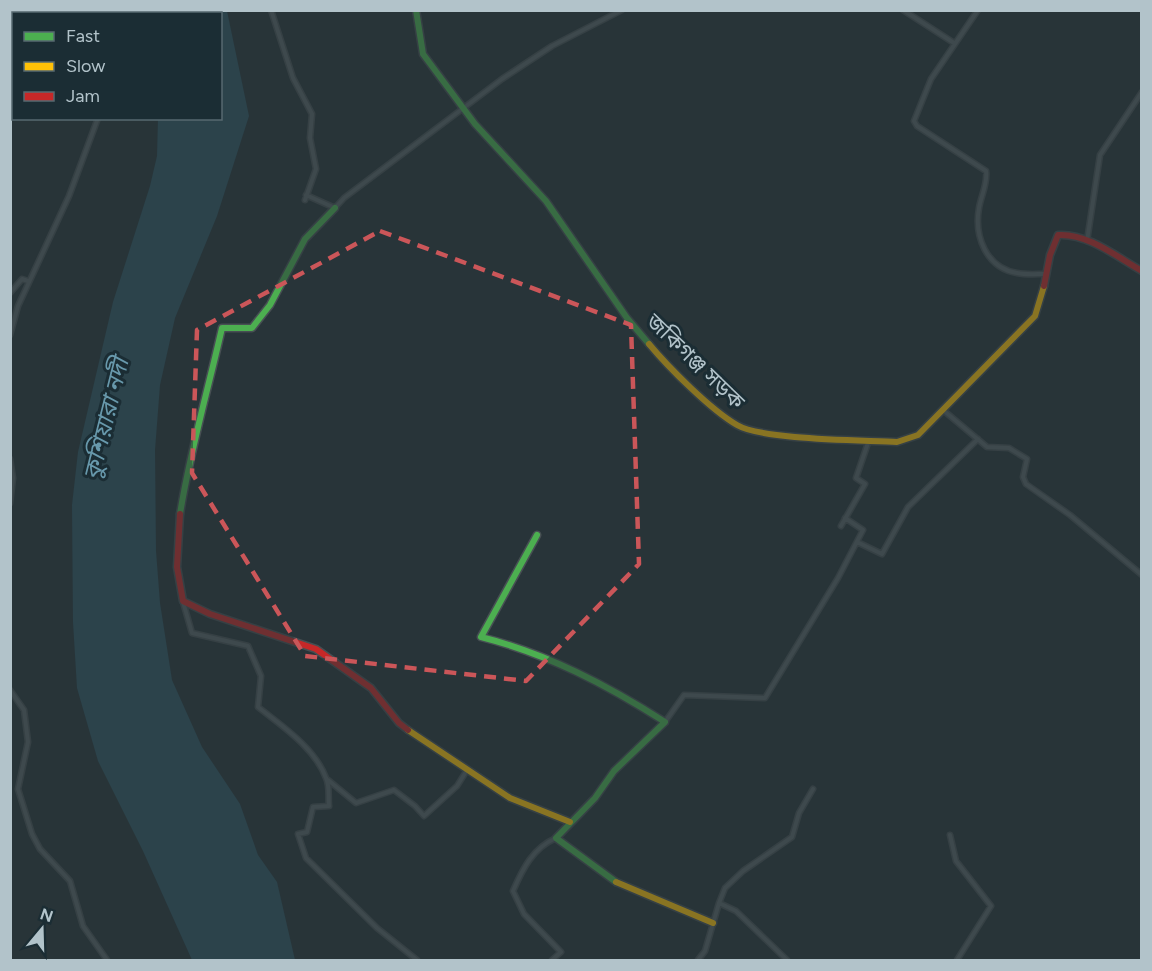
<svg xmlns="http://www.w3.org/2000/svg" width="1152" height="971" font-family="Figtree,'Noto Sans Bengali',sans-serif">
<rect width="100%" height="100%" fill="#283439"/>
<path fill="#315462" d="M149,11h78l22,105 -32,100 -42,102 -15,67 -5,65 1,101 4,52 12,77 30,67 38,57 18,51 19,27 18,78h-103l-49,-109 -45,-90 -21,-73 -4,-66 -1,-117 6,-53 35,-150 37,-116 7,-30 1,-37 62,-1v-104h-69z"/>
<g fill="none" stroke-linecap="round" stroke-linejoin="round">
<defs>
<path id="street" d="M84,10l2,4
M271,10l22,68 19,36 -2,24 6,31 -11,31
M903,10l51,33
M978,10l-47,69 -17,42 3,5 69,45c2,12 -5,25 -7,37 -5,28 7,60 38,65 9,2 19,1 28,1
M306,195l29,13 9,-10 158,-119 50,-33 70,-36
M1087,241l13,-86 42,-63
M10,293l12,-14 6,2
M10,335l8,-29 51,-110 29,-78
M943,410l44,37 22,1 18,11 -4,18 3,7 44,31 72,60
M10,459l3,19 -3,25
M841,526l24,-42 -9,-6 13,-38
M857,542l25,12 26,-47 70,-68
M183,602l9,31 56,13 13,30 -3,31c24,19 57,41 68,71 4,8 2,20 3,28l-16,1 -6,25 -9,2 8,24 71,70 40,32
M10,690l14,20 4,32 -10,47 14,45 8,15 30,32 13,45 24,34
M665,722l19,-27 81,3 73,-120 25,-48 -18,-12
M328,780l28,23 38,-13 21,16 9,10 33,-30 10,-16
M950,835l6,26 35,45 -34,54
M552,960l9,-8 -37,-38 -11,-23c10,-23 20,-43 43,-53
M698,960l7,-9 14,-48
M787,960l-51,-49 -17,-8 6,-15 18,-17 49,-34 7,-24 14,-24"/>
<path id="fast" d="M416,10l7,44 52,70 71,77 81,117 22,26
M180,514c10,-63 28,-124 42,-186h30l18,-23 35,-66 30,-31
M537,535l-56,102c67,17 126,48 184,85l-51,49 -19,27 -39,40 60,44"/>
<path id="slow" d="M649,344c20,24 62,66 88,81 25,15 126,15 160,17l21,-7 117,-119 9,-30
M408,730l102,68 60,24
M616,882l97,41"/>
<path id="jam" d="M1044,286l6,-31 8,-20c30,-2 59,22 84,36
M180,514l-3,53 6,34 27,13 106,35 55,39 28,35 9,7"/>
</defs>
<use href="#street" stroke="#474f53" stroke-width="7"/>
<use href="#fast" stroke="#474f53" stroke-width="9"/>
<use href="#slow" stroke="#474f53" stroke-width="9"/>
<use href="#jam" stroke="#474f53" stroke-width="9"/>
<use href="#street" stroke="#596266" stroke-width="4"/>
<use href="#fast" stroke="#4caf50" stroke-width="6"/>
<use href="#slow" stroke="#ffc107" stroke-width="6"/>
<use href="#jam" stroke="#c62828" stroke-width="6"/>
</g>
<path d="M0 0H1152V971H0ZM380,231l251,94 8,239 -113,117 -221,-25 -113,-183 5,-143z" fill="#283439" fill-opacity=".55" fill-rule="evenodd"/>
<path fill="none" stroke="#cb5659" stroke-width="4.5" stroke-dasharray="12 8" stroke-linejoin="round" d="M380,231l251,94 8,239 -113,117 -221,-25 -113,-183 5,-143z"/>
<g text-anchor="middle" stroke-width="6" stroke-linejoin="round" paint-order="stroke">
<g font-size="22" fill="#b2c3ca" stroke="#1b2d34">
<text transform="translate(696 361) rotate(44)" y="8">জকিগঞ্জ সড়ক</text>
</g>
<g font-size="24" font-style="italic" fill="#6899ac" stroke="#1b2d34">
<text transform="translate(106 419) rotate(-76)" y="8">কুশিয়ারা নদী</text>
</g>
</g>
<rect width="1152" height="971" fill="none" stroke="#b2c3ca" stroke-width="24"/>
<rect x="12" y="12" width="210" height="108" fill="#1b2d34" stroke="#576970" stroke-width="1.5"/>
<rect x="24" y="32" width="30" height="9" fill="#4caf50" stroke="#576970" stroke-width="1.5"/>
<text x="66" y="42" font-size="18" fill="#b2c3ca">Fast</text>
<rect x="24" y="62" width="30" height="9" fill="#ffc107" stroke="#576970" stroke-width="1.5"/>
<text x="66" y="72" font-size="18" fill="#b2c3ca">Slow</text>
<rect x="24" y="92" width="30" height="9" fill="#c62828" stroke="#576970" stroke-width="1.5"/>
<text x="66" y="102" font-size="18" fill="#b2c3ca">Jam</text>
<g transform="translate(42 929) rotate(19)" stroke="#1b2d34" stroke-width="4.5" paint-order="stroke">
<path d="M0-4.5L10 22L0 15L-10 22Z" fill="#b2c3ca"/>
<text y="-9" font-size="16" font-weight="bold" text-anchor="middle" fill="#b2c3ca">N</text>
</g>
</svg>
